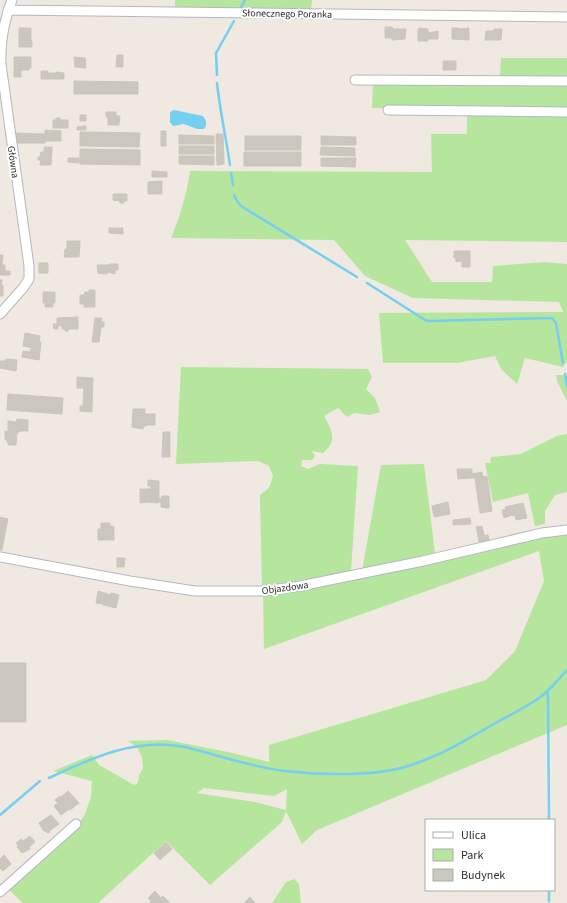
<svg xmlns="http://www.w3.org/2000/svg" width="567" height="903" font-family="'Source Sans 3',sans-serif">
<rect width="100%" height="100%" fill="#efe9e1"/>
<path fill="#b6e59e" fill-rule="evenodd" d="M175,0h137l-1,11 -136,-3z
M501,58h66v20h-67z
M373,83l194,3v23l-195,-1z
M467,115h100v127l-162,-2 27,42h60l1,-16 52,-4 22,2v99h-2l-2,4 -38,-9 -8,26 -16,-15 -6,-13 -38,7h-74l-4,-50 184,-1 -4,-10 -146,-4 -48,-22 -31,-36 -163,-2c9,-21 16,-45 19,-67l242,1 -1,-38h36z
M181,367l187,2 4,8 -6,12 9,9 5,14 -10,3 -16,-2 -7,4 -9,-9 -14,8c8,14 14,25 -1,37l-11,-2 3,5 -3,4h-10l-1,6 7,3 12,-5 38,2 -7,105 -89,16 -2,-92 9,-7 4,-12 -4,-10 -11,-5 -82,3z
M556,375h11v26l-10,-20z
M567,434v58l-12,3 -10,16v13l-10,2 -7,-33 -35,9 -8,-39h6l-1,-4 2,-2 29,-3 36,-18z
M424,464l11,89 -73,18 19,-106z
M567,533v192l-250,105 -15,14 -16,-33 -4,11 -72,63 -44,-44 -68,62h-75l-16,-15 69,-60 9,-14 6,-17 1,-16 -39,-10 39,-16 7,10 35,20 4,-2 1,-8 4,-7 -1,-10 -5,-11 -9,-6 39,-1 61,12 41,10v-17l217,-65 29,-29 29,-70 -5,-30 -275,98 -1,-56 272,-55zM204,788l70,8 13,-7 -1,21 -31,-8 -58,-9z
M294,879l5,5 2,19h-29l14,-21z"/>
<path fill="#75cff0" d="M174,110l29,6 3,5v5l-2,3h-7l-13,-5 -11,2 -3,-4v-10z"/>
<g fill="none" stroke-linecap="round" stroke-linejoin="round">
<path stroke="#75cff0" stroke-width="2.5" d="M240,9l5,-9
M217,75l-1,-22 18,-32
M217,83c3,28 9,54 13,82
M231,173l2,12
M234,195l3,6 4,5 116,71
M367,283l58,37 4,1 123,-3 4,5 7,40
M565,374l2,12
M547,691l1,5 1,124
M49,778c42,-20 88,-41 136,-31 33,8 66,20 100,24 35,4 93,6 126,-6 29,-9 55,-25 81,-40 16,-9 33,-17 47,-27 10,-7 20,-19 28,-28
M0,815l40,-34
M549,890v11"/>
</g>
<path fill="#cbc7bf" stroke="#cbc5ba" d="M385,27h7l1,2h13l-1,10 -13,1v-2h-7z
M19,28h12v13h1v6h-13z
M420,28l8,1v4l10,-2v8h-10v2h-10v-12z
M452,28h7v1l10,-1v12l-17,-1z
M494,29h8l-1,11h-16l1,-9h8z
M117,55h6v12h-7z
M14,57h17v11h-2v2h-15z
M74,57l11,1 1,10 -11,-1z
M443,61h13v9h-13z
M14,70h7v7h-7z
M41,71h7v8h-7z
M56,72l8,1v6h-8z
M48,73h8v6h-8z
M74,81l64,1v12h-64z
M106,112h10v4h4l-1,9h-11v-8h-2z
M80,115h6v6h-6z
M56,118h4v2h8v8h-15v-8h3z
M84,126h2v4h-9v-3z
M45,130l16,1v10h-16z
M161,131h5v15h-5z
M80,132h8l-1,14h-7z
M88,132l52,1 -1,14 -52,-1z
M16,133l29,1v9h-30z
M216,134h7l1,30 -7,1z
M179,135l35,1v8h-35z
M245,136h56v14h-56z
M321,136l35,1v8h-35z
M179,146h35v8h-35z
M44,147h8v5h-8z
M321,147l34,1v8l-35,-1z
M80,149l60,1v15l-60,-1z
M41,152h11l-1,13h-11l1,-5h-3v-3h2z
M244,152h57v14h-57z
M179,156h35v9l-35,-1z
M68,158h11v5l-11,-1z
M321,158h35l-1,9 -34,-1z
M152,171l15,1v5h-15z
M162,181v13h-14v-12z
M113,194h14v7h-3v2h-4v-2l-7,-1z
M109,228h14v6l-14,-1z
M67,241h13l-1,16h-15l1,-8h2z
M454,251h16v16h-8v-6l-6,1v-4h-2z
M0,255h3l-1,10h-2z
M39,263h9v10h-9z
M110,264h8v6h-3v4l-8,-2v2l-9,-1 -1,-8h13z
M0,265h5v6h5v4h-10z
M0,280h2l-1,5h2v11h-3z
M89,290h6v17h-11v-3h-4v-9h4l1,-3h4z
M43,292h12v11h-2v4h-8v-4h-2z
M78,317v12h-10v2h-3v-2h-3v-3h-4v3h-4l-1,-5h4v-6z
M95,318h7l-1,4h3v5h-3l-2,15h-7z
M25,333l15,3 -1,6h2l-2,18 -17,-3 1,-6 7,1 1,-3 2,-1 -10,-2z
M6,359l11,1 -1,11 -16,-3v-7h6z
M77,377l16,1 -1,29 -9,-1 1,-18h-7z
M8,394l55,4 -1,16 -55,-4z
M80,406l12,1v5l-12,-1z
M133,409h12v5h10v11h-8l-4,2v2l-11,-2z
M17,419l11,1v11h-8l-3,2 -1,12h-7l-2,-3v-2l-2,-1v-8l3,1v-11l8,1z
M163,432h7v25h-8z
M457,469h15v5l10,-2 1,5 -25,2z
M487,476l5,35 -12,2 -5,-35z
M148,480l11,1v18h2l1,-3h7v12l-8,-1v-5h-3v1l-11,-1 -7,1v-14h11v-3h-3z
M448,502l2,12 -16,3 -2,-11z
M523,503l4,15 -11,2 -1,-5 -3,1v-1l-8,3 -2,-8 4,-1 -1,-2z
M0,517l8,2 -2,9 -6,-1z
M470,518l1,6 -18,1v-5z
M101,523h9v3l4,1v13h-16v-11h3z
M482,526l2,9 -6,1 -2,-9z
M0,527l6,1 -4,22h-2z
M488,535l1,5 -10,2 -1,-6z
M117,558h8l-1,9h-7z
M98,591l13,4v-2l8,2 -3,13 -13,-3v-1l-7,-1z
M0,663h26v59h-26z
M68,791l11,12 -9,7 -1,-1 -8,6 -7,-9 4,-3 -3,-3 5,-4v2z
M51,815l8,9 -10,7 1,1 -2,1 -5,-3 -4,-7z
M30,836l5,6 -6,5 1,2 -8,4 -5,-6 1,-2 -2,-2 5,-4 2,2z
M166,842l6,7 -12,11 -6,-7z
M4,855l7,9 -8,7 -3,-3v-9z
M155,891l6,7 2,-2 7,7h-21l2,-2 -3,-3z
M250,897l5,6h-11z"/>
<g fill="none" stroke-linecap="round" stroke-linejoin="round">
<defs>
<path id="minor" d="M8,10l559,7
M355,80l212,1
M388,110l179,2
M0,314l23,-26 6,-9v-13l-28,-202c-1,-22 3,-43 11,-64
M0,557l130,24 65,10h69l36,-5 123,-25 119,-28 25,-3
M0,892l76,-68"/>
</defs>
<use href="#minor" stroke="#b4b7c1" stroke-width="11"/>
<use href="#minor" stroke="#fff" stroke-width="9"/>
</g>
<g text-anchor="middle" stroke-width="4" stroke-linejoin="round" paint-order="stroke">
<g font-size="10" fill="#2e2e2e" stroke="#fff">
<text transform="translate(287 13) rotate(1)" y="4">Słonecznego Poranka</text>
<text transform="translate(14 162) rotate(82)" y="4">Główna</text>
<text transform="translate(285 587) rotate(-8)" y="4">Objazdowa</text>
</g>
</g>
<rect x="425" y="819" width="130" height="72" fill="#ffffff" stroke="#ababab"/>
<rect x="433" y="832" width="20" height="6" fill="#ffffff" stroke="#ababab"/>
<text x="461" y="839" font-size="12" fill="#2e2e2e">Ulica</text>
<rect x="433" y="849" width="20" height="12" fill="#b6e59e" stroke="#ababab"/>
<text x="461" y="859" font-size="12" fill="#2e2e2e">Park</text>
<rect x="433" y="869" width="20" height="12" fill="#cbc7bf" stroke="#ababab"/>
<text x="461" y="879" font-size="12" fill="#2e2e2e">Budynek</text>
</svg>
